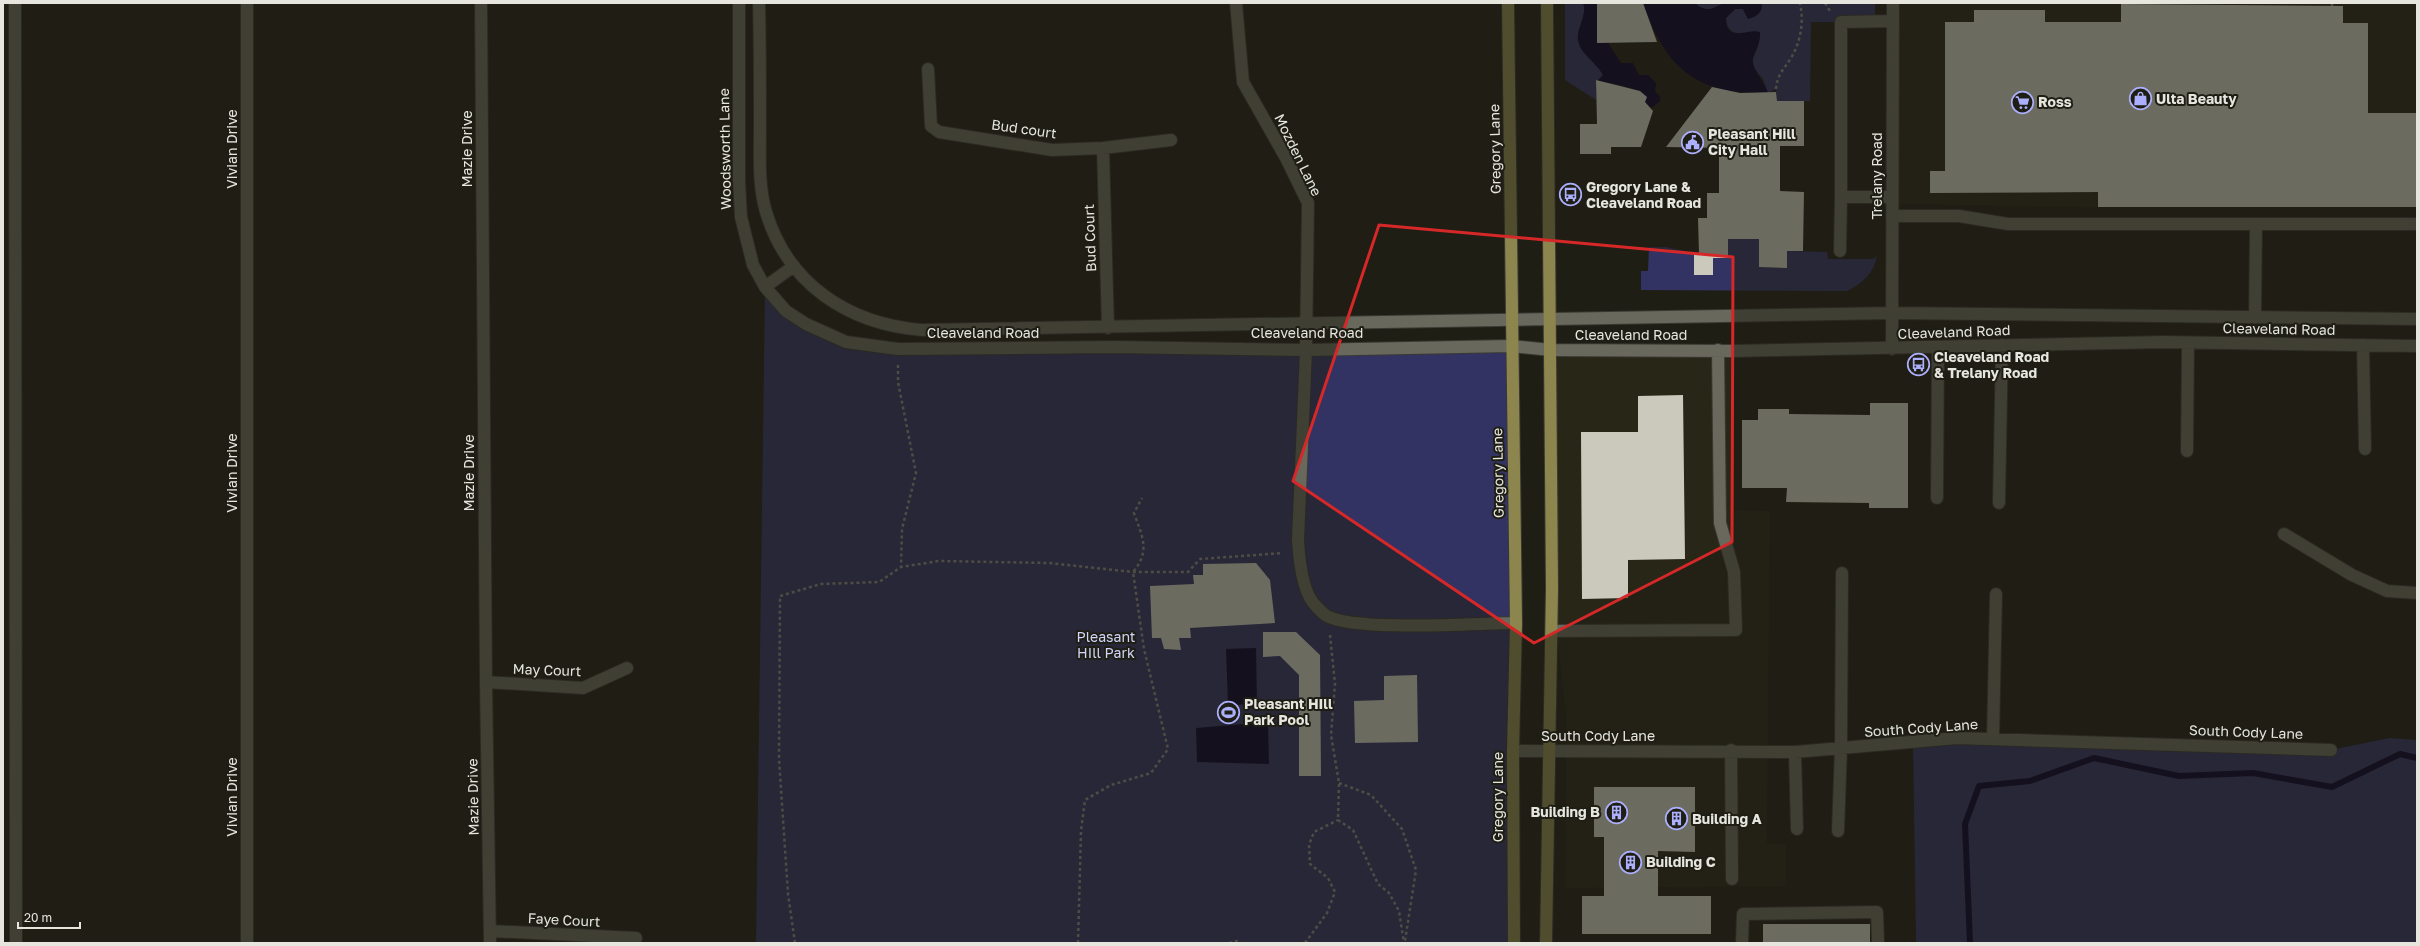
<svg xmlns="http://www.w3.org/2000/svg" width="2420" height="946" font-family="'Golos Text',sans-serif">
<rect width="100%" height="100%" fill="#1f1e14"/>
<path fill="#282717" d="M1893,3h524v204h-319l-206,-3z
M1551,350l180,1 3,159 36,1 -3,333h19v42l-221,2 1,-172 -14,-128z"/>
<path fill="#333363" d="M1565,3h18l2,5 -4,16 2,27 16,16 4,9 -7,6v18l-31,-20z
M1696,3h30c-11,6 -17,9 -28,3z
M1761,3h114v19h-64l-1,79h-33l-1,-12 -8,4 -5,-14 -10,-12 -1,-7 6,-13 -3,-16c-13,5 -29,4 -29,-13l9,-9h8l5,10 14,-12z
M1741,231h18v36l28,1v-17l40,1 1,7h45l4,-3c-3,17 -15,28 -30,35l-206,-1v-19h7l1,-24h17l33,7h-5v21h19v-17l15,-19h12z
M765,287l55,44 78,18 613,-3 3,597h-758z
M2389,738l28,2v203h-501l-3,-201 418,8z"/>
<path fill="#09012b" d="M1583,3h14l11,40 13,20h12l6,12h9l8,8 -1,9 5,4v5l-9,7 -6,-6 2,-5c-12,-10 -36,-15 -51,-15l7,-7c-6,-12 -23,-21 -25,-35 -2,-13 10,-24 5,-37z
M1643,3h53l2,3c16,8 16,-2 30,-3 11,-1 22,0 33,0 3,9 -5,14 -13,16l-5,-10h-8l-9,9c0,26 22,10 34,14 1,12 -5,17 -7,27 -2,8 12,24 15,34 -71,2 -102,-24 -125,-90z
M1256,648l1,56 -29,1 -2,-56z
M1268,722l1,42 -72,-2 -1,-34z"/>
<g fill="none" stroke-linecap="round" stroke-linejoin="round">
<path stroke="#09012b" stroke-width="6" d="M1970,943l-5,-119 14,-38 51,-5 64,-23 85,18 74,-3 79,14 68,-33 17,4"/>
</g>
<path fill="#cac9bc" d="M1597,3h46l14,39 -60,1z
M2121,4l222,2v17h25v90h49v94h-319v-15l-168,1v-22h15v-149h29v-12h71v12h76z
M1596,80l44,11 7,6 -2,5 8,9 -12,36h-30v7h-31v-30h17z
M1712,87l28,6 36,-1 1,9h27v45h-24v45l24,1 -1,59h-16v17l-28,-1v-28h-31v19h-15v17h-19v-21h5l-1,-36h9v-25h12v-45l-53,-1z
M1683,395l2,164 -57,1v38l-46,1 -1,-167h57v-36z
M1870,403h38v105h-39v-5l-83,-1 1,-14h-45v-68h16v-11h31v5l81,1z
M1256,563l14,17 5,43 -85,5 1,10h-12l2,12 -17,-1 -3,-11h-9l-2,-52 44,-2 -1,-9h10v-11z
M1263,632h33l24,23 1,121h-22v-101l-19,-19 -17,1z
M1417,675l1,67 -63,1 -1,-42 30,-1v-24z
M1594,787h101v65l-37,-1v45h53v38h-129v-38h22v-59h-10z
M1763,924h107v19h-107z"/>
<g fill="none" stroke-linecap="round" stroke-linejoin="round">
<defs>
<path id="minor" d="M15,3l1,940
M481,3l5,679 4,261
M739,3v177l2,37 12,48 12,22 21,24 20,13 40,18 52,7 216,-2 192,3 205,-4 40,4 180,1 433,-9 253,4
M759,3c1,41 1,83 1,124 0,28 -2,58 6,85 22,73 83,112 156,118l970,-17 525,6
M1236,3l7,79 43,76 22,45 -2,147 -8,190c1,17 4,53 18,66 3,3 7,8 11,10 29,16 151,7 189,7
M928,69l3,57 8,6 113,18 51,-2 68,-8
M1103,148l5,180
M1892,197h-51v-175l52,-1
M1892,216h67l49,8h407
M1840,251l1,-54
M765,287l29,-21
M2255,318l1,-93
M2363,345l2,104
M1892,349l1,-346
M2187,451l1,-108
M1937,498l1,-151
M1999,503l3,-158
M2284,534l68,41 35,16 30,2
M1552,631l184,-1 -2,-58 -14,-49 -2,-173
M486,682l97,6 44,-20
M1993,739l3,-145
M1731,750l1,129
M1513,751l282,1 162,-14 374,12
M1795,752l2,77
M1838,831l3,-83 1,-175
M491,931l145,7
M247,943v-940
M1742,943l1,-29 134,-2 1,31"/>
<path id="major" d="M1508,3l8,620 -3,128 1,192
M1546,943l6,-355 -5,-585"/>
</defs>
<use href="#minor" stroke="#3a3933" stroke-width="14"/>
<use href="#major" stroke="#3a3933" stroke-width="14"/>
<path stroke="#87867e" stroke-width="2.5" stroke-dasharray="3 3" stroke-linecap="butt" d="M1825,3l5,8
M2121,3v1
M2332,6v-3
M1776,89c1,-14 8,-20 15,-31 10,-17 13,-36 9,-55
M898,365v17l18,91 -14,56 -1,38
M1330,635l5,49 -4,51 8,48 -1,37 15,10 25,54 11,9 10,18 5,32
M1339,783l32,12 31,34 14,41 -11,71
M795,943l-7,-49 -9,-135 1,-163 41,-12 58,-2 22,-15 38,-6 110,2 84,9h55l12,-13 83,-6
M1078,943l3,-112 4,-31 26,-15 40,-12 17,-24 -24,-100 -11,-77c18,-21 9,-36 1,-59l8,-15
M1229,943l8,-2 4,2
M1305,943l22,-30 8,-21 -7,-14 -18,-14 -1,-19 5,-13 24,-12"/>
<use href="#minor" stroke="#69685c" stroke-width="12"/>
<use href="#major" stroke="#8c854e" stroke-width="12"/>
</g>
<path d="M0 0H2420V946H0ZM1379,225l354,32 -1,285 -198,101 -241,-162z" fill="#1f1e14" fill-opacity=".55" fill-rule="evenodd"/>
<path fill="none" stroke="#d62828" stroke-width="3" stroke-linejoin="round" d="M1379,225l354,32 -1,285 -198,101 -241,-162z"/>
<defs>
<symbol id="shop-ring" viewBox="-11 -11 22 22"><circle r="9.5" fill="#1f1e14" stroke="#acaffb" stroke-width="1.5"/><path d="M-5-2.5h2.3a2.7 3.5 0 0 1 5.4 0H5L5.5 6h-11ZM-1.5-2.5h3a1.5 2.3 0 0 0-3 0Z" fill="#acaffb"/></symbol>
<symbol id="supermarket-ring" viewBox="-11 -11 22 22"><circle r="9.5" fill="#1f1e14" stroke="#acaffb" stroke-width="1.5"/><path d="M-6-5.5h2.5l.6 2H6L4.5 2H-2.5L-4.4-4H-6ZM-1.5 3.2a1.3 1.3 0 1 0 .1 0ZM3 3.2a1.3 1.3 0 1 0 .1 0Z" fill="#acaffb"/></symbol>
<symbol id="civic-ring" viewBox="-11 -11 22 22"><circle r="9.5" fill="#1f1e14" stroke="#acaffb" stroke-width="1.5"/><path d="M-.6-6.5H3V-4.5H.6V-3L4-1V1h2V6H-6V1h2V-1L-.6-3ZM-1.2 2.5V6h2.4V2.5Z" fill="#acaffb"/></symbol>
<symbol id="bus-ring" viewBox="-11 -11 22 22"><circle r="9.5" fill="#1f1e14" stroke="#acaffb" stroke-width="1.5"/><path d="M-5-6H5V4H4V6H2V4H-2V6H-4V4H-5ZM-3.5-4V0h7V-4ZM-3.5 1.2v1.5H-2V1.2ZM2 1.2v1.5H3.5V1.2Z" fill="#acaffb"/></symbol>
<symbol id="stadium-ring" viewBox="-11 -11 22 22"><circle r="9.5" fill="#1f1e14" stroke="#acaffb" stroke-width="1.5"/><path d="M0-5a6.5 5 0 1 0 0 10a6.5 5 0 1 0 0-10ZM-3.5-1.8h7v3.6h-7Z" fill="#acaffb"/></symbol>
<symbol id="building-ring" viewBox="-11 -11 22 22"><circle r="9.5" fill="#1f1e14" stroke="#acaffb" stroke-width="1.5"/><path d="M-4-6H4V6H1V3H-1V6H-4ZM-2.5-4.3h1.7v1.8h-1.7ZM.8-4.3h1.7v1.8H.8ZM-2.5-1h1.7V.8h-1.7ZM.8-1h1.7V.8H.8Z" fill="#acaffb"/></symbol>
</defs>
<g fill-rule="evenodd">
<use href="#shop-ring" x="2128" y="86" width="25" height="25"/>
<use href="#supermarket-ring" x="2010" y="90" width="25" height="25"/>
<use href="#civic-ring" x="1680" y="130" width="25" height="25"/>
<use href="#bus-ring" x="1558" y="182" width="25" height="25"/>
<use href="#bus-ring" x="1906" y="352" width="25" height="25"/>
<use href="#stadium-ring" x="1216" y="700" width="25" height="25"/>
<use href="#building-ring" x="1604" y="800" width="25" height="25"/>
<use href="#building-ring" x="1664" y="806" width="25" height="25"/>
<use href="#building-ring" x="1618" y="850" width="25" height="25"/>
</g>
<g text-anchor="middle" stroke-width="4" stroke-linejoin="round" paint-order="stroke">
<g font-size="14" font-weight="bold" fill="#e6e6df" stroke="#1f1e14" text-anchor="start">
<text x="2156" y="104">Ulta Beauty</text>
<text x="2038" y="107">Ross</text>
<text x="1708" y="139">Pleasant Hill<tspan x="1708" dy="16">City Hall</tspan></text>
<text x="1586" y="192">Gregory Lane &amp;<tspan x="1586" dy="16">Cleaveland Road</tspan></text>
<text x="1934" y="362">Cleaveland Road<tspan x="1934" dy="16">&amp; Trelany Road</tspan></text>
<text x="1244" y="709">Pleasant HIll<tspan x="1244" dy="16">Park Pool</tspan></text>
<text x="1600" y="817" text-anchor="end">Building B</text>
<text x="1692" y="824">Building A</text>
<text x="1646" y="867">Building C</text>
</g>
<g font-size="14" fill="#e6e6df" stroke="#1f1e14">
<text transform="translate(1024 129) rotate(8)" y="5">Bud court</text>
<text transform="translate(232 149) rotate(-90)" y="5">Vivian Drive</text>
<text transform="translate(467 149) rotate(-90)" y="5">Mazie Drive</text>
<text transform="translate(725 149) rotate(-91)" y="5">Woodsworth Lane</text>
<text transform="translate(1495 149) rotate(-91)" y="5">Gregory Lane</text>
<text transform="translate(1298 155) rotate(64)" y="5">Mozden Lane</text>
<text transform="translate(1877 176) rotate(-90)" y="5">Trelany Road</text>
<text transform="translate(1090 238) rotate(-92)" y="5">Bud Court</text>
<text transform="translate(2279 329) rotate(1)" y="5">Cleaveland Road</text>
<text transform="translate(1954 332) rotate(-2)" y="5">Cleaveland Road</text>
<text x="983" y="338">Cleaveland Road</text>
<text x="1307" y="338">Cleaveland Road</text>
<text x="1631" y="340">Cleaveland Road</text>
<text transform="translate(232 473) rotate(-90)" y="5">Vivian Drive</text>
<text transform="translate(469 473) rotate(-90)" y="5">Mazie Drive</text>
<text transform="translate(1498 473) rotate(-91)" y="5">Gregory Lane</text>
<text transform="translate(547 670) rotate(2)" y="5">May Court</text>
<text transform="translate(1921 728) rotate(-4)" y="5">South Cody Lane</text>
<text transform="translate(2246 732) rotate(2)" y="5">South Cody Lane</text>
<text x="1598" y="741">South Cody Lane</text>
<text transform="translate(232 797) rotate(-90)" y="5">Vivian Drive</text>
<text transform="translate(473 797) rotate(-91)" y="5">Mazie Drive</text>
<text transform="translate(1498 797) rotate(-90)" y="5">Gregory Lane</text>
<text transform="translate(564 920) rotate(3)" y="5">Faye Court</text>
</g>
<g font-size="14" fill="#d1d5fb" stroke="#1f1e14">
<text x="1106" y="642">Pleasant<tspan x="1106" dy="16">HIll Park</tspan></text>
</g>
</g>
<rect width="2420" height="946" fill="none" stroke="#e6e6df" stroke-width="8"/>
<path d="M18 922v6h62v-6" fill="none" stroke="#e6e6df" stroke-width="2"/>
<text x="24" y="922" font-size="12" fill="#e6e6df" stroke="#1f1e14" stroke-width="3" paint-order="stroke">20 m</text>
</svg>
